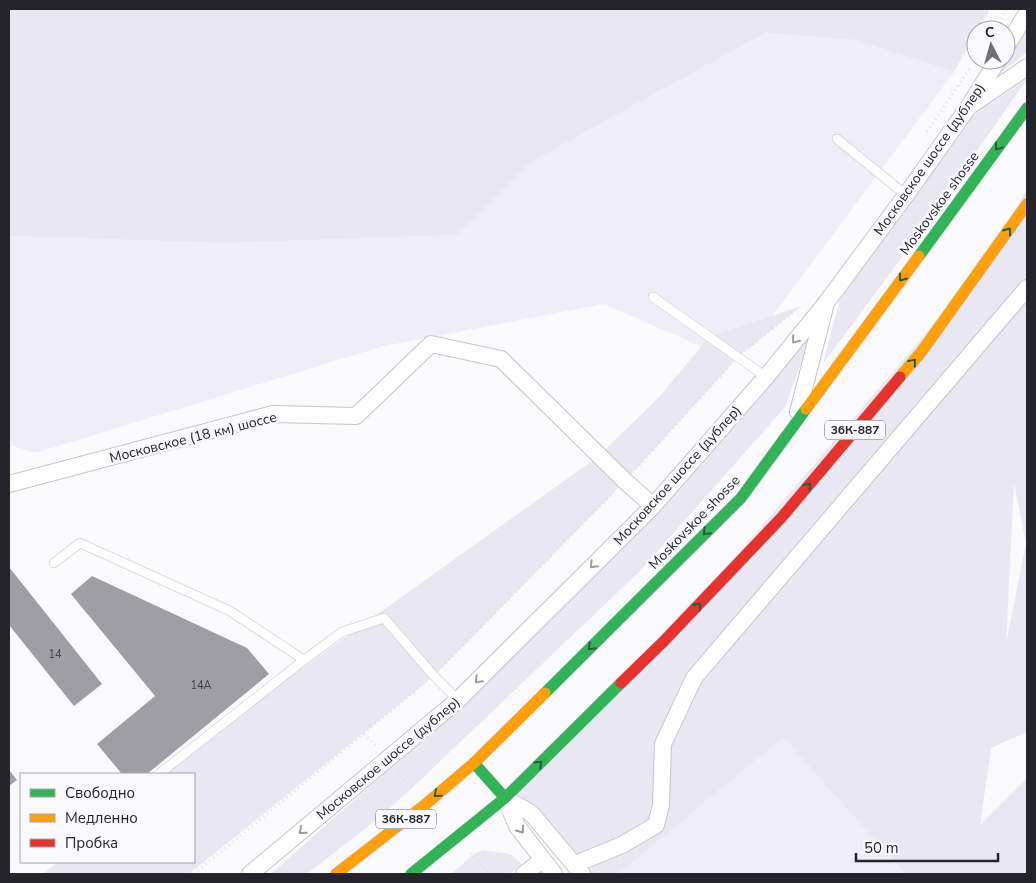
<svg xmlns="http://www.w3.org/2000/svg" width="1036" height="883" font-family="'Nunito Sans',sans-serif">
<rect width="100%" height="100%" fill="#fafafc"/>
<path fill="#efeef8" d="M765,33l92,7 97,32 -182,244 -63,34 -105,-46 -220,42 -349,107 -26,-8v-209l217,7 231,-8 74,-73z
M785,735l121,139h-292z"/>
<path fill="#e8e7f2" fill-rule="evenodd" d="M9,9h981l-12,21h-2v3l-22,39 -97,-32 -92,-7 -234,129 -74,73 -231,8 -217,-7z
M1027,21v31l-29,23 25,-47z
M1027,79l-103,148 -101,137 17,-65 127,-179z
M1027,189v543l-36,16 -11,77 47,-47v96h-121l-123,-137 -165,137h-42l-71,-76 159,-157 319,-375zM1014,483l12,60 -20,101v-1z
M801,306l-63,51 -113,124 -191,195 -245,198h-146l15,-12h136v-88h-32l41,-35 396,-283 60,-59 50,-60z
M811,335l-26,72 -144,163 -229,218 -32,29 -73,57h-36l171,-152 268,-269 63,-72z
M484,850l26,4 12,10 -13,10h-58l24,-21z"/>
<path fill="#9f9ea4" d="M9,567l93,117 -28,22 -65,-81z
M92,576l155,72 22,26 -122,100h-25l-25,-30 58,-48 -84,-102z
M9,770l8,10 -8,6z"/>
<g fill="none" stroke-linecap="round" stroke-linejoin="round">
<defs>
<path id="lane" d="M837,139l69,56
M653,297l113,80
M54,563l26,-20 150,68 74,49
M159,774l145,-114 38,-28 42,-14 50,58 24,24"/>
<path id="street" d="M1006,47l21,-34
M973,104l54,-37
M798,412l27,-105
M9,484l264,-70 83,2 75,-72 70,15 124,122 28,25
M505,798l26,15 51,61
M505,798l12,28 37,48
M575,864l47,-19 34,-20 5,-20 2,-61 31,-66 333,-390
M250,874l208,-174 195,-194 113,-129 60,-74 80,-108 61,-86 31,-49
M524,874l18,-14"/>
<path id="fast" d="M919,256l108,-148
M545,693l196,-195 65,-89
M474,763l31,35
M411,874l94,-76 116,-115"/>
<path id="slow" d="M900,377l22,-26 105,-147
M806,409l113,-153
M336,874l90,-70 48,-41 71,-70"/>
<path id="jam" d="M621,683l43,-42 118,-124 118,-140"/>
</defs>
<use href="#lane" stroke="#c6c6ca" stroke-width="10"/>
<use href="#street" stroke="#c6c6ca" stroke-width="18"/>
<use href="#fast" stroke="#c6c6ca" stroke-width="12"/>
<use href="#slow" stroke="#c6c6ca" stroke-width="12"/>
<use href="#jam" stroke="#c6c6ca" stroke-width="12"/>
<path stroke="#e0e0e0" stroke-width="3" stroke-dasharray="1 4" stroke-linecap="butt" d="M1001,19l5,-10
M927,132l43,-64
M749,348l49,-40
M636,469l93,-103
M442,667l171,-174
M364,734l12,12
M398,772l14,16
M471,853l18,21
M194,874l231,-191"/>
<use href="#lane" stroke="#fefeff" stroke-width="9"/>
<use href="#street" stroke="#fefeff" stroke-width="16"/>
<use href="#fast" stroke="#30b455" stroke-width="11"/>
<use href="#slow" stroke="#ff9f0a" stroke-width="11"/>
<use href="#jam" stroke="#e5322d" stroke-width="11"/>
</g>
<defs><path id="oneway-chevron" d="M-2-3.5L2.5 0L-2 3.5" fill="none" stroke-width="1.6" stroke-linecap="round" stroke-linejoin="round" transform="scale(1.25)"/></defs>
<g stroke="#295e3c">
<use href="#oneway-chevron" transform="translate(998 147) rotate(126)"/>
<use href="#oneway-chevron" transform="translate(1008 231) rotate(-54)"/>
<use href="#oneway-chevron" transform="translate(902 278) rotate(126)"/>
<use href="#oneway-chevron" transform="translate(913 362) rotate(-50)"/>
<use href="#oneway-chevron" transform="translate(808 486) rotate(-50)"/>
<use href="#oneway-chevron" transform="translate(706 532) rotate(135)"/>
<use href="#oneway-chevron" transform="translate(698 606) rotate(-47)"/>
<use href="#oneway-chevron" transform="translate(591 647) rotate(135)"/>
<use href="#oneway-chevron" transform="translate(539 764) rotate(-44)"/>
<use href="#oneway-chevron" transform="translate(437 794) rotate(140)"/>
</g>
<g stroke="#9c9ca0">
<use href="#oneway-chevron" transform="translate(795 340) rotate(129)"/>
<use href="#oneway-chevron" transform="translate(593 565) rotate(135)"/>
<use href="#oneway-chevron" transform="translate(478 680) rotate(135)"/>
<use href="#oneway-chevron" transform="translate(521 830) rotate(55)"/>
<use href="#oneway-chevron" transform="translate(302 831) rotate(140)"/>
</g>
<g text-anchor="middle" stroke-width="5" stroke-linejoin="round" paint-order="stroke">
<g font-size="11" fill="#444249">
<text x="55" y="658">14</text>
<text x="201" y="689">14А</text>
</g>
<g fill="#f9f9fd" stroke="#65646a" stroke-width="1">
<rect x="825" y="420.5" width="60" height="19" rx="4"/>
<rect x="376" y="809.5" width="60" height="19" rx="4"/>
</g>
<g font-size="12" font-weight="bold" fill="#25242b">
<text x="855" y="434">36К-887</text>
<text x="406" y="823">36К-887</text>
</g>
<g font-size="14" fill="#25242b" stroke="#f9f9fd">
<text transform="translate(929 159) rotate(-55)" y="5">Московское шоссе (дублер)</text>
<text transform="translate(939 203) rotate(-54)" y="5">Moskovskoe shosse</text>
<text transform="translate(193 437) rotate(-14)" y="5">Московское (18 км) шоссе</text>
<text transform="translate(677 475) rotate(-48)" y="5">Московское шоссе (дублер)</text>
<text transform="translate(694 522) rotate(-46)" y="5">Moskovskoe shosse</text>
<text transform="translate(388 758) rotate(-40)" y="5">Московское шоссе (дублер)</text>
</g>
</g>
<rect width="1036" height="883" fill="none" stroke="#25242b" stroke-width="20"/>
<rect x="20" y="773" width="175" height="90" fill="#f9f9fd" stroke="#a4a4a9"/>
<rect x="30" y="789" width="25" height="8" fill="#30b455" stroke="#a4a4a9"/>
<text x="65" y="798" font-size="15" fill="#25242b">Свободно</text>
<rect x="30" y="814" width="25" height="8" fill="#ff9f0a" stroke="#a4a4a9"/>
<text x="65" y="823" font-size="15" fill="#25242b">Медленно</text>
<rect x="30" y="839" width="25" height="8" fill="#e5322d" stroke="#a4a4a9"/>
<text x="65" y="848" font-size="15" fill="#25242b">Пробка</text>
<g transform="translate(991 45) rotate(354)"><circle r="24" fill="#f9f9fd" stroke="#a4a4a9"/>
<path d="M0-4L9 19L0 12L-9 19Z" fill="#706f74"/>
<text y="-8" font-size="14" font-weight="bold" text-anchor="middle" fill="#25242b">С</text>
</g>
<path d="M856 853v8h142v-8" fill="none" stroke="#25242b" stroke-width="2.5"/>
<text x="864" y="853" font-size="15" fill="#25242b" stroke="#f9f9fd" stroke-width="4" paint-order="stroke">50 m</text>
</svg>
